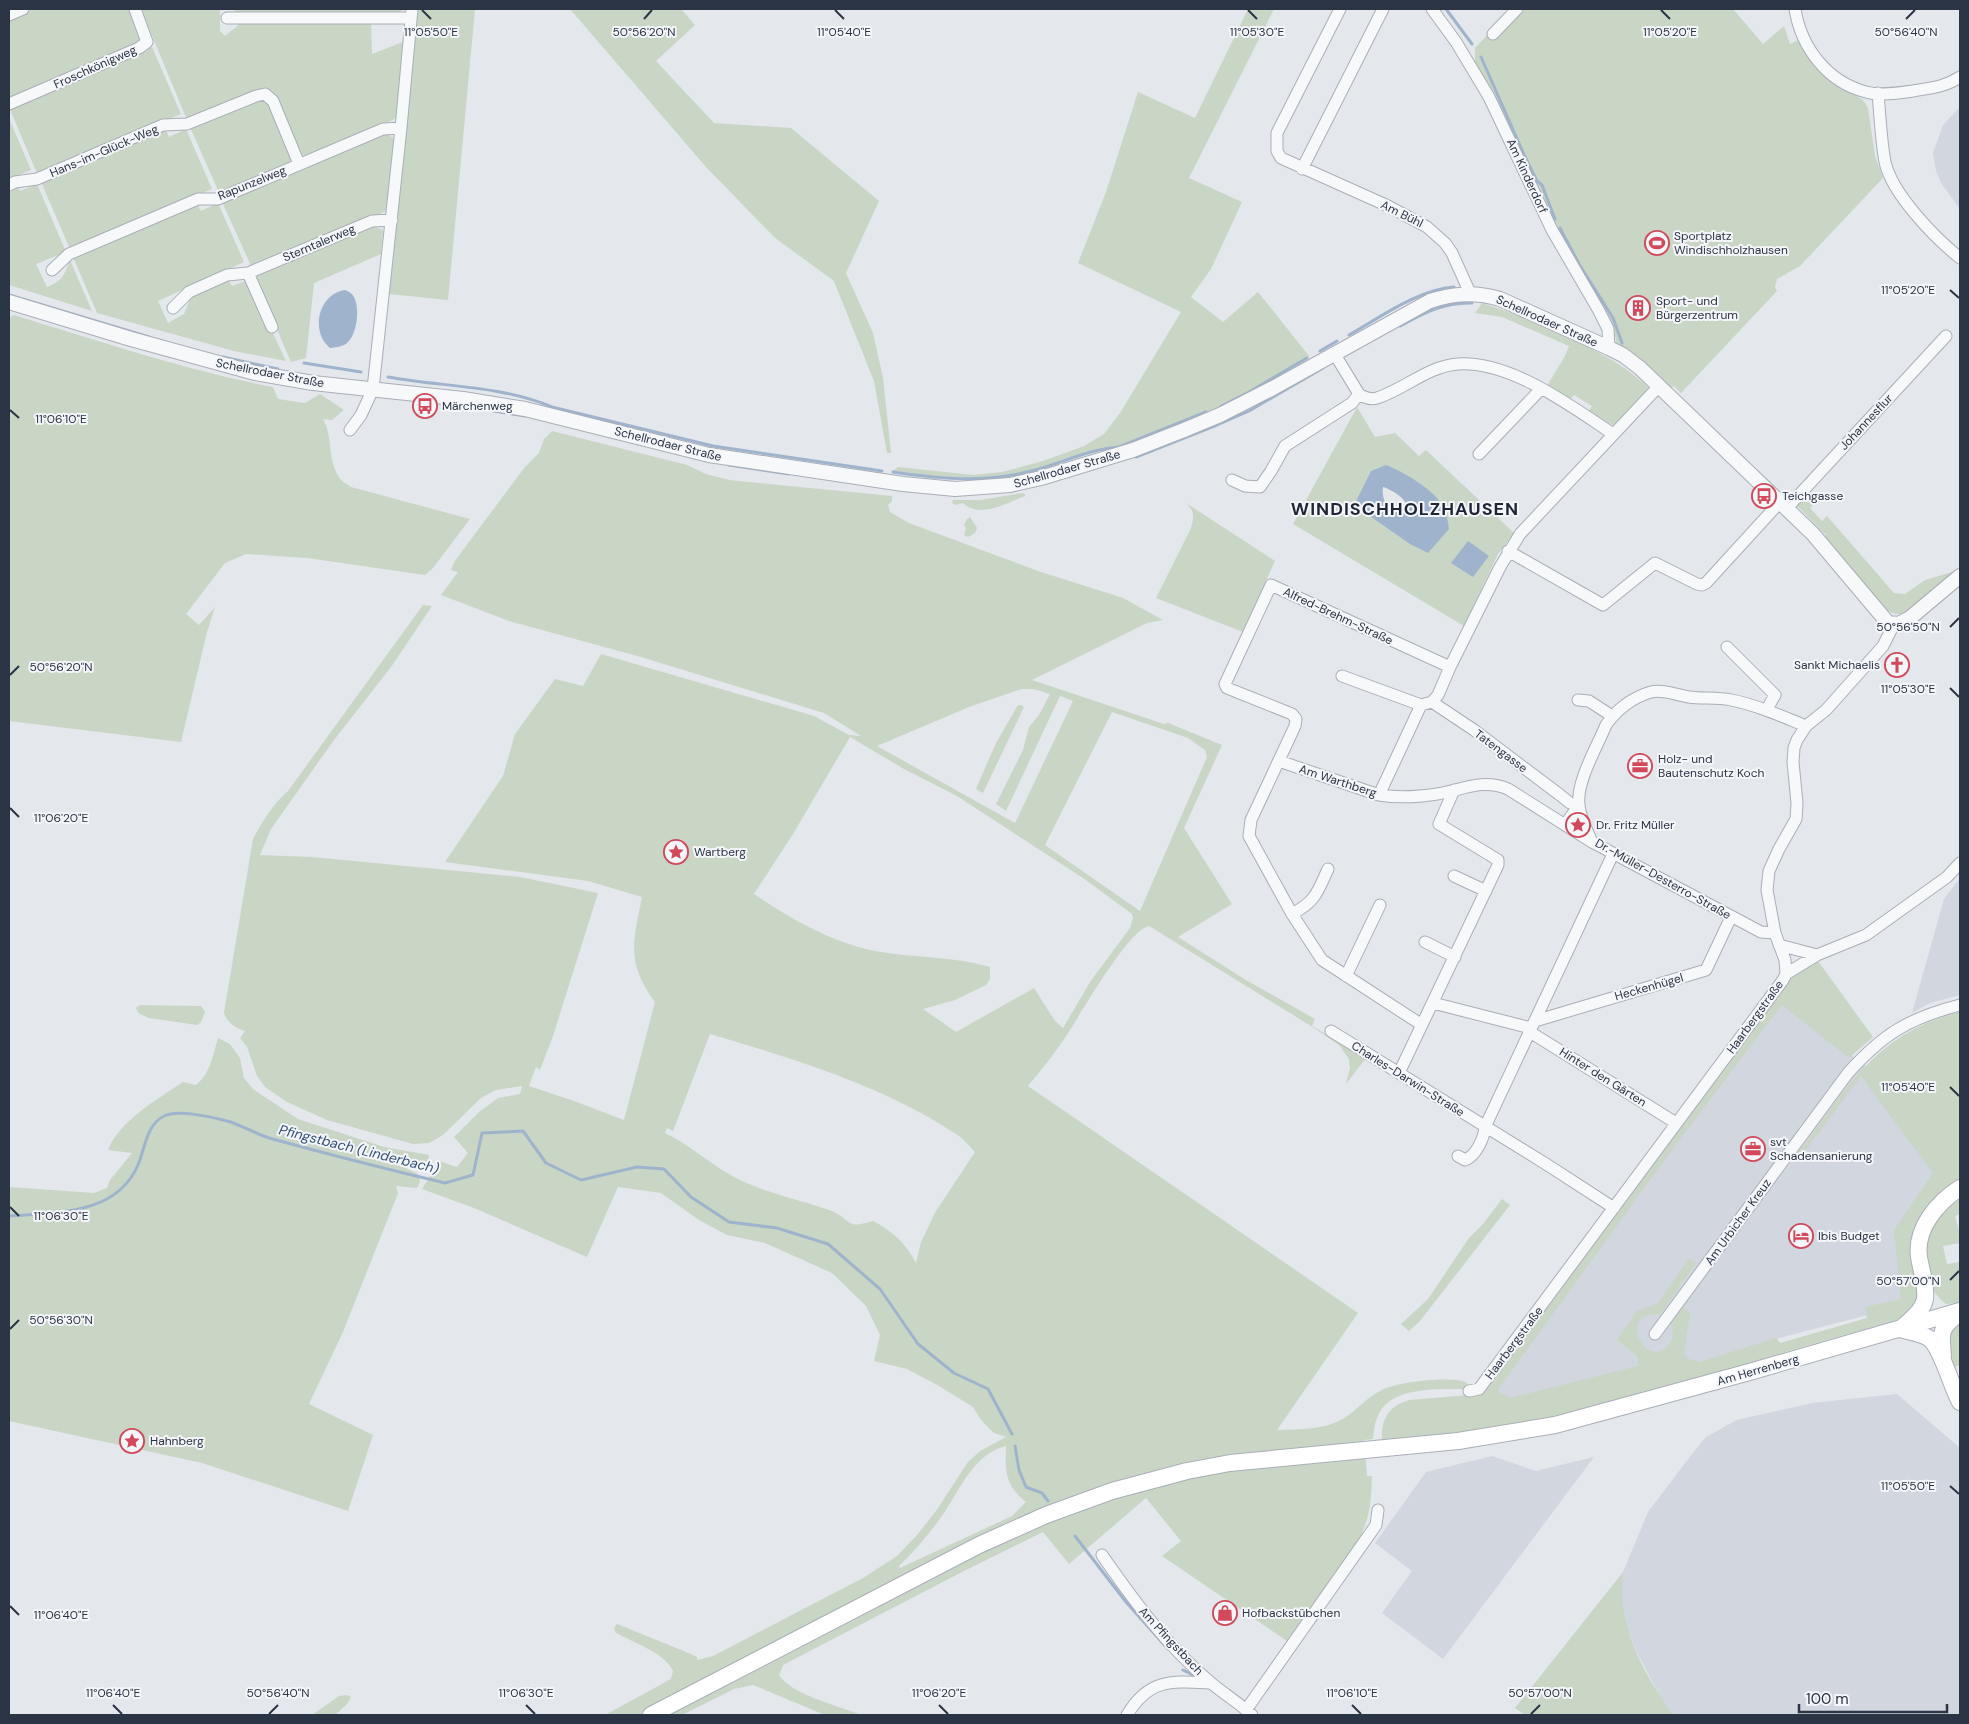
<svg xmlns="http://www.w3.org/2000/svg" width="1969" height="1724" font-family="'DM Sans',sans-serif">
<rect width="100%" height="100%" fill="#e4e7ec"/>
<path fill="#d2d6de" d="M1960,107v102l-19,-26 -5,-12 -3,-18 10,-28z
M1960,878v117l-30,8 -18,10 32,-114z
M1781,1000l91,71 72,103 -38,131 -119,31 -129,38 -137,35 -31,-17z
M1897,1394l63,54v267h-286l-14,-19 -24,-45 -10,-24 -5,-35 2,-20 25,-60 44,-58 14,-17 31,-17 75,-17z
M1492,1456l44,15 58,-14 -151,202 -61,-46 30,-42 -37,-28 51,-71z"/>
<path fill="#c9d6c5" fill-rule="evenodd" d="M34,9h97l10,28 -3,6 -129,55v-78z
M141,9h79v22l5,5 16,-13 130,-2 1,33 31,-12 -6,74 -4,4 -87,36 -6,-2 -28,-61 -4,-4 -10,1 -71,30z
M232,9h171l-5,5 -157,1z
M417,9h58l-27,291 -59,-6z
M570,9h111l14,16 -39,36 58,62 77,5 88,73 -33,72 27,60 10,45 8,75h-4l-13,-72 -40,-100 -59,-43 -69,-71z
M1248,9h26l-85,169 53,24 -31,67 -20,28 32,25 35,-30 51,64 -60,35 -30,14 2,1 -102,40c-30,2 -59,17 -89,24 -46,12 -90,8 -137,1l5,-4 75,8 29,-3 41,-11 41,-15 20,-12 16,-21 61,-101 -103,-49 28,-71 32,-100 57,26z
M1513,9h220l30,35 21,-18 6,18 8,-4 18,28 18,14 29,18 5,8 7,48 8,22 -83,88 -23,13 -2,8 2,4 -96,102 -7,-7 -5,3 -52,-45 -5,-21 -61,-105 -76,-154v-16z
M152,47l29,67 -143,62 -29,-69z
M261,99l7,5 23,53 -2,8 -69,30 -30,-68z
M9,118l22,52 -22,9z
M186,129l26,60 -142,60 -29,-67 125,-52 3,7z
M383,134l6,1 5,4 -8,70 -2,3 -132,56 -30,-66z
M16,184l4,7 17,-7 29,68 -30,12 11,23c15,-6 17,-11 23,-27l22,51 -83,-26v-98z
M218,203l26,59 -86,39 10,22 16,-9 7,-17 37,-18 4,7 16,-6 38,81 -52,-10 -137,-38 -24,-56 124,-53 4,7z
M373,226l10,4 -2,24 -67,29 -8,75 -15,4 -37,-86z
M1482,303c26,8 51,19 75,30 36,16 63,28 92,55l-31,34 -5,3 -25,-13 4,-6 -18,-11 -4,5 -23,-14 18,-30 4,-10 -67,-29 -27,-4z
M14,315c85,26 171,55 259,72l5,12 27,4 15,-9 24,16 -12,10 -9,-1c10,17 4,40 16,58 2,4 8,7 12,10l119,32 -37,49 -8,7 -118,-17 -61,-4 -21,9 -39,51 13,11 16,-18 -8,25 -26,110 -172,-21v-403z
M1357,407l18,30 20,-4 24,23 7,-6 88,83 -16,21 -34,72 -171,-102zM1371,471l78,58 -95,-24z
M552,431l135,34 19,9 23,6 163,16v5l-4,4 2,7 19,11 129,48 85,27 40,22 -16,3 -115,57 132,44 4,-1 54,22 -38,83 48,76 -54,33 68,43 69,39 -3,7 54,32 -20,26 4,-16 -1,-9 -10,-14 -28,-19 -162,-100c-21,4 -70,91 -84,112 -12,17 -24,33 -37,48l330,227 -81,117c21,-1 45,0 64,-10 15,-8 25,-23 41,-30 15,-8 67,-14 83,-8 3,2 7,5 10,7 -29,1 -85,-5 -97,27 -4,8 -4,15 -5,23l-9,1 3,36h5c-1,21 -1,38 -10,56l3,3 -78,106 -125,-85 19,-15 -35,-43 -77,66 -26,-32 -81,40 -179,93 -4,10c11,19 62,32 83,40h-37l-72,-30 -19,4 -52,26h-77l66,-36 2,-8c-9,-19 -39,-28 -57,-38l-2,-5 3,-4 74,30 6,3v3l16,-4 150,-78 34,-22 20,-21 19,-24 32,-49 12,-11 26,-14 -12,-4 -13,-13 -8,-13 -34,-21 -32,-17 -33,-8 6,-26 -14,-29 -34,-33 -67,-30 -38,-8 -28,-15 -38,-27 -43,-6 -31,70 -113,-49 -52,-19 17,-28 18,6 11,-14 -14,-16 25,-25 19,-14 22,-4 2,-8 -26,4 -15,8 -38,37 -14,8 -16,1 -86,-24 -40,-18 -22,-15 -8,-11 -10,-29 -7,-9 5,-7c-9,-3 -18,-8 -21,-18l29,-174c10,-18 19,-34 35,-48l135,-186 9,1 -41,61 -57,73 -63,89 -11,26 52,2 208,20 78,16 -45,143 -13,34 -4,-3 -7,19 45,15 50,19 31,-118c-29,-40 -22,-59 -13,-105l-54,-16 -143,-19 58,-86 12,-42 40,-55 28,7 18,-32 213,62 35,19 12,1 -37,-23 -183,-56 -132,-36 -68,-26 17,-23 -7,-2 3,-8 71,-95 14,-14 5,-14zM1022,689h11l17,5 -11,21 -10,12 -6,23 -27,54 10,7 54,-115 13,5 -58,122 -138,-77 92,-39zM1112,712l76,26 17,12 2,7 -67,154 -95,-66zM850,737l54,32 53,27 126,82 49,36 1,4 -3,10 -40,54 -27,46 -8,-7 -21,-33 -78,44 -33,-23 32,-9 31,-15 4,-6v-12c-37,-11 -77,-9 -115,-16 -45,-9 -84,-32 -121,-57l39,-60zM710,1034c84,25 172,51 246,100 7,4 13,12 19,18l-39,59 -15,31 -5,21c-10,-20 -24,-32 -43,-42 -27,8 -19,1 -41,-10 -31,-11 -70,-19 -98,-34 -24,-13 -44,-32 -69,-44l2,-5 6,3zM1006,1446c-1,26 -1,39 20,56l-14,14 -112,52 -1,-2c16,-15 30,-32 43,-50 18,-26 31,-62 64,-70z
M1022,493l3,1v2c-18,7 -46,23 -62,7l-7,2 -4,-2 1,-3h28z
M1805,493l10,10 -5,5 12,13 5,-5 67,77 11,1 20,-14 34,-10c-9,8 -18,12 -26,19l-1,4c-26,22 -31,32 -60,5l1,-4 -37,-44 -6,-2 -8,-9 4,-4 -31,-31z
M1186,503l89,58 -32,71 -87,-34 35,-70c3,-12 4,-16 -5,-25z
M970,517l7,11 -2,5 -7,4 -4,-2 2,-7 -2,-3 3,-6z
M1018,705h3l3,2 -41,86 -7,-4 20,-46z
M1818,961l55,76 -24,21 -67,-53 -108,142 -177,244 13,7 128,-32v-9l-21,-17 20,-29 21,-8 31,-44 7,4 -36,52c-43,-7 -16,59 9,29 6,-7 4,-14 1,-22l12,-15 8,6 -6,41 5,5 10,3 77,-24 4,5 87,-25 -2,-11 36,-8 -7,-69 39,-57 -72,-97 -62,83 -2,-4c48,-64 79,-123 163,-143v168l-25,20 -19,81 4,23 -19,15 -109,31 -54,18 -197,53 -102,15 -57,4c-1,-22 7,-34 27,-40l72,-6 309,-417z
M140,1005l61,1 4,6 -4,10 -4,3 -48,-7 -11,-5 -2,-5z
M218,1038l12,6 10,14 4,20 9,11 45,30 86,28 45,8 -1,5 -5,4 -39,-10 -3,5 14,4 23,11 2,8 -3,6 -21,-2 2,7 -55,139 -34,72 64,31 -25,76 -146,-48 -193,-42v-234l85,6 13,-5 3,-8 22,-27 -24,-3c11,-29 50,-51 75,-68l13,3c14,-11 17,-30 22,-47z
M1502,1199l8,6 -90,116 -11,10 -8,-7 27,-25 41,-61 14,-14z
M1960,1199v15l-5,2 5,18v9l-17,3 4,18 13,-2v41l-14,1c-11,-8 -15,-17 -17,-30 -6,-34 2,-55 31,-75z
M1960,1322v43l-6,2 -7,-33z
M1623,1572c-6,54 19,100 51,143h-149l-10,-7z
M347,1695l4,2 -4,7 -12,11h-23l27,-19z"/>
<path fill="#9fb4cc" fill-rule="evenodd" d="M345,290c3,1 7,3 9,7 6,11 3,37 -6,45 -5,5 -11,5 -18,6 -20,-16 -12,-54 15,-58z
M1386,465c16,6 45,23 55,38 5,8 7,17 8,26l-21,24 -18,-9 -56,-39 17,-34zM1383,487c9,3 23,11 25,21l-5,4c-14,-2 -22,-10 -20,-25z
M1468,541l21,15 -16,21 -22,-14z"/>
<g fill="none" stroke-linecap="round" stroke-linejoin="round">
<path stroke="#9fb4cc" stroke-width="3" d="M1446,9l26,35
M1481,57l44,100 12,24 5,4 13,34
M1560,228l19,36 34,54 9,25
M9,295l140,42
M1400,326c24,-13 44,-24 72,-23
M1349,335c30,-17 70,-46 105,-48
M1320,351l17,-10
M223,357l55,12
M304,363l57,9
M388,377c54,10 112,8 164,30l161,39 169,25
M454,406l24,2
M1221,406l28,-14 58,-34
M494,411l31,5
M1136,457l81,-32 32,-14 74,-43
M729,465l60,9
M893,472c47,7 91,11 138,-1 29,-7 58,-22 88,-24l87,-35
M9,1216c46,-4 107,0 129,-51 7,-16 8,-40 26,-49 13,-7 48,1 63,5 14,4 27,12 42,17 58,16 117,31 176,45l28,-8 9,-42 41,-2 23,32 35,17 56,-13 27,2 27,28 38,25 48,6 51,16 52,45 38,55 36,29 34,16 24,45
M1015,1446l4,24 7,17 16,6 6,8
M1075,1536l51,66 42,47
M1183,1670l12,6"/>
<defs>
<path id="minor" d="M1340,9l-63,124v18l4,7 107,48 39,21 18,16 7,10 18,40
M1432,9l24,33 33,55 63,133 47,81 9,18 1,19
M1795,9c6,38 32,73 71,83 14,4 33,1 47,-1 17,-3 32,-4 47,-14
M9,15l14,-6
M227,18h184
M1493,34l24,-25
M1878,93c2,23 3,47 7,69 7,32 50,76 75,96
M9,104l130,-56 8,-6 -12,-33
M1302,169l81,-160
M9,185l6,-3 22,-3 126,-54 24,-1 69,-28 9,-2 8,7 26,63
M52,270l17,-16 129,-55h20l165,-70 18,-1
M248,273l24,54
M173,308l16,-16 38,-17 21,-2 124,-52 20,-1
M1334,353l25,41c6,4 11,6 18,4 28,-9 51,-32 81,-34 53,-3 113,42 155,70
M350,430l11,-15 12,-26 28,-261 11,-119
M1479,454l62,-65
M1232,480l13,6 15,1 11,-16 14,-25 67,-43 7,-9
M1787,508l159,-172
M1508,551l95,54 52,-42 42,21 5,1 4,-2 74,-81
M1727,647l48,48 -8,14
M1342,676l79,29
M1578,700l11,1 23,15
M1432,702l6,-7 12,-28 50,-100 20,-33 139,-148
M1279,761l100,34c18,3 39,2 58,-1 25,-4 46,-16 71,-5l84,53
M1379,795l42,-90 11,-3 42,28 86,65 10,8 9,2 -14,20
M1454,876l32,15
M1292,914c24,-13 25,-21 36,-45
M1775,933l-14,-1 -169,-90c-5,-12 -12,-24 -13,-37 -3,-23 18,-58 27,-80 10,-15 27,-28 45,-33 11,-3 26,3 38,5 13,2 28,0 42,3 26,5 50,16 75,26
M1425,942l30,15
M1779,945l38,10 49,-20 81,-58 13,-14
M1786,974l31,-19
M1346,976l34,-71
M1433,1003l98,25
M1535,1021l171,-51 25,-53
M1422,1025l-100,-65 -30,-46 -43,-78 2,-16 44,-94 1,-7 -4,-5 -65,-26 -2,-4 46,-99 179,82
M1331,1031l215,133 68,44
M1530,1032l146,91
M1399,1073l99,-208v-5l-59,-36 15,-34
M1458,1156l7,4c11,-4 19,-22 20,-33l128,-273
M1655,1334l193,-261c35,-39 61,-55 112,-68
M1469,1391l10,-2 304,-409 3,-6 -1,-14 -10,-27 -8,-43 2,-19 10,-22 17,-30 1,-16 -4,-41 1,-14 3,-8 9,-14 20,-16 57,-64 11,-22
M1102,1555c32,46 65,91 108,127 14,12 29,21 42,33
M1246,1710l130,-185 2,-15
M1127,1715c22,-37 45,-34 84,-32"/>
<path id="tertiary" d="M9,302l122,37 124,34 58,10 150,16 62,10 184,46 194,29 52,5 55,-4 31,-7 92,-28 51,-20 36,-15 53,-27 157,-87c25,-8 45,-9 70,-2l109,49 14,7 17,13 173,166 75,89 11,1 11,-6 50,-42"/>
<path id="secondary" d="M1904,1326c7,-7 19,-15 21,-27 2,-13 -4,-29 -6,-42 -4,-29 19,-55 41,-69
M1900,1329c9,3 22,4 30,10 12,10 21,47 30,63
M1943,1356c-2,-25 -4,-26 16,-43
M651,1715l328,-170 67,-30 66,-24 75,-20 43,-8 228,-22 97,-16 198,-54 207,-60"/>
</defs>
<use href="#minor" stroke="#a9aeb7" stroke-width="13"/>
<use href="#tertiary" stroke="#a9aeb7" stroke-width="16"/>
<use href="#secondary" stroke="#a9aeb7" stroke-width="18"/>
<use href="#minor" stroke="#f7f8fa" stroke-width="11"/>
<use href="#tertiary" stroke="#f7f8fa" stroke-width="14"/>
<use href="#secondary" stroke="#fff" stroke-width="16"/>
</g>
<path fill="none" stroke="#2b3445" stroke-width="2" d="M422,10l9,9M835,10l9,9M1248,10l9,9M1661,10l9,9M644,19l8,-9M1906,19l9,-9M1950,290l9,8M10,410l9,8M1950,627l9,-9M10,675l9,-9M1950,688l9,9M10,808l9,9M1950,1087l9,9M10,1207l9,9M1950,1280l9,-9M10,1329l9,-9M1950,1486l9,8M10,1606l9,9M113,1705l9,9M526,1705l9,9M939,1705l9,9M1352,1705l9,9M269,1714l9,-9M1531,1714l9,-9"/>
<defs>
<symbol id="stadium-ring" viewBox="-11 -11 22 22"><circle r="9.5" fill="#f4f6f9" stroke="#d1495b" stroke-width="1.5"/><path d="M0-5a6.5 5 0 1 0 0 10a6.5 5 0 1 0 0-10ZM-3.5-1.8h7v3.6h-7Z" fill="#d1495b"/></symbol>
<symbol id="building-ring" viewBox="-11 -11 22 22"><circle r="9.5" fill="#f4f6f9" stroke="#d1495b" stroke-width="1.5"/><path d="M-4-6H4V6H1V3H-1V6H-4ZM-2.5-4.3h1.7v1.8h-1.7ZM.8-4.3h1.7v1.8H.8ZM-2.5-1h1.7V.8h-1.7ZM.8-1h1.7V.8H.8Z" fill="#d1495b"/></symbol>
<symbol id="bus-ring" viewBox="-11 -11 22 22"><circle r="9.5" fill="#f4f6f9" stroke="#d1495b" stroke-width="1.5"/><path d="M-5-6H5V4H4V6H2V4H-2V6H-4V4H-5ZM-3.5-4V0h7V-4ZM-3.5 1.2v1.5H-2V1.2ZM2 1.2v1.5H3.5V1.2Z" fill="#d1495b"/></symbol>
<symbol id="church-ring" viewBox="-11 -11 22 22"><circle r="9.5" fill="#f4f6f9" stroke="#d1495b" stroke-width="1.5"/><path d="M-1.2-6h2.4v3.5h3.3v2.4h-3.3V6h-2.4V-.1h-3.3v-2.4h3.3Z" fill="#d1495b"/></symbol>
<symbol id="office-ring" viewBox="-11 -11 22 22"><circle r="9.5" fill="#f4f6f9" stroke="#d1495b" stroke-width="1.5"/><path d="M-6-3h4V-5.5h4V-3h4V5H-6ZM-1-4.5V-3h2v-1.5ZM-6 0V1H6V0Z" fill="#d1495b"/></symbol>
<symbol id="sight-ring" viewBox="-11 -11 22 22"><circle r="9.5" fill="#f4f6f9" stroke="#d1495b" stroke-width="1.5"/><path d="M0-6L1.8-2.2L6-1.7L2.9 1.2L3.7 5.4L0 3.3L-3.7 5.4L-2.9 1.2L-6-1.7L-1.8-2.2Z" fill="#d1495b"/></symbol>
<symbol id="hotel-ring" viewBox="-11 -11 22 22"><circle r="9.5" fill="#f4f6f9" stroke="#d1495b" stroke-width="1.5"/><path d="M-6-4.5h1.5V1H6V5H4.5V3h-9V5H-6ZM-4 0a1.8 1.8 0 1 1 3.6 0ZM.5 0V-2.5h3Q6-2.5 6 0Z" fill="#d1495b"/></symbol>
<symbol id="shop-ring" viewBox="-11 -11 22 22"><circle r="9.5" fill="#f4f6f9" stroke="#d1495b" stroke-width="1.5"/><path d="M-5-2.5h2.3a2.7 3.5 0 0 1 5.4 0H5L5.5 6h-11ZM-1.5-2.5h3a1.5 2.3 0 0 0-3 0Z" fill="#d1495b"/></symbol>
</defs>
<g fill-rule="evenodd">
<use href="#stadium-ring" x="1643" y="229" width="28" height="28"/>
<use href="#building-ring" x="1624" y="294" width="28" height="28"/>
<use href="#bus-ring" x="411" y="392" width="28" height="28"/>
<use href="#bus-ring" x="1750" y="482" width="28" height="28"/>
<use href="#church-ring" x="1883" y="651" width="28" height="28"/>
<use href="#office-ring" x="1626" y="752" width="28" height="28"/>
<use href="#sight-ring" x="1564" y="811" width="28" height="28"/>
<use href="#sight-ring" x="662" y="838" width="28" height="28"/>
<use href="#office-ring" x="1739" y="1135" width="28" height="28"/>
<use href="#hotel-ring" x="1787" y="1222" width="28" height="28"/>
<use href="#sight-ring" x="118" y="1427" width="28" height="28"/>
<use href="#shop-ring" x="1211" y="1599" width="28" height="28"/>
</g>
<g text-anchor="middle" stroke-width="4" stroke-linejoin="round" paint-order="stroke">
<g font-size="12" fill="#2b3445" stroke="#f4f6f9">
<text transform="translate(95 67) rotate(-24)" y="4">Froschkönigweg</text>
<text transform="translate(104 151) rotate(-23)" y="4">Hans-im-Glück-Weg</text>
<text transform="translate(1527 176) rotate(65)" y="4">Am Kinderdorf</text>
<text transform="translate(252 183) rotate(-22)" y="4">Rapunzelweg</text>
<text transform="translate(1402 214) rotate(26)" y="4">Am Bühl</text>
<text transform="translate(319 243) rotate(-23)" y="4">Sterntalerweg</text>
<text transform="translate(1547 321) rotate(24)" y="4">Schellrodaer Straße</text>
<text transform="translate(270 373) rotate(11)" y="4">Schellrodaer Straße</text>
<text transform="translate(1866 422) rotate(-47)" y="4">Johannesflur</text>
<text transform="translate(668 444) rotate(14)" y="4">Schellrodaer Straße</text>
<text transform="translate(1067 469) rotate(-16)" y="4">Schellrodaer Straße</text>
<text transform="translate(1338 616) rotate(25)" y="4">Alfred-Brehm-Straße</text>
<text transform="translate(1501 751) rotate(37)" y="4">Tatengasse</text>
<text transform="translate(1338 781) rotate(18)" y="4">Am Warthberg</text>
<text transform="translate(1663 879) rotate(29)" y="4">Dr.-Müller-Desterro-Straße</text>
<text transform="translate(1649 987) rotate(-16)" y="4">Heckenhügel</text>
<text transform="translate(1755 1017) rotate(-54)" y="4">Haarbergstraße</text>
<text transform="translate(1603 1077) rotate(32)" y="4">Hinter den Gärten</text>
<text transform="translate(1408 1079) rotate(32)" y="4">Charles-Darwin-Straße</text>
<text transform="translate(1738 1222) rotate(-54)" y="4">Am Urbicher Kreuz</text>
<text transform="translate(1514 1343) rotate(-53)" y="4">Haarbergstraße</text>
<text transform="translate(1758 1370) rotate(-16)" y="4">Am Herrenberg</text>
<text transform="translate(1171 1641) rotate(47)" y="4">Am Pfingstbach</text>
</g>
<g font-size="12" fill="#2b3445" stroke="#f4f6f9" text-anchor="start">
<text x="1674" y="240">Sportplatz<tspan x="1674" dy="14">Windischholzhausen</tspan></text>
<text x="1656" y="305">Sport- und<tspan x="1656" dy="14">Bürgerzentrum</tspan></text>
<text x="442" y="410">Märchenweg</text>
<text x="1782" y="500">Teichgasse</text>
<text x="1880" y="669" text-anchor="end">Sankt Michaelis</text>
<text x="1658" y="763">Holz- und<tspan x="1658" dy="14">Bautenschutz Koch</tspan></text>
<text x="1596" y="829">Dr. Fritz Müller</text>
<text x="694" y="856">Wartberg</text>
<text x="1770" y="1146">svt<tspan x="1770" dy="14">Schadensanierung</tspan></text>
<text x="1818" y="1240">Ibis Budget</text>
<text x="150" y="1445">Hahnberg</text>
<text x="1242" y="1617">Hofbackstübchen</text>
</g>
<g font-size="14" font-style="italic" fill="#34527a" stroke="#f4f6f9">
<text transform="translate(359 1149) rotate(14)" y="5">Pfingstbach (Linderbach)</text>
</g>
<g font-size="18" font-weight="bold" letter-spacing="1" fill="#1d2536" stroke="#f4f6f9">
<text x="1405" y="515">WINDISCHHOLZHAUSEN</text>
</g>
</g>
<g font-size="12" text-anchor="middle" fill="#2b3445" stroke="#f4f6f9" stroke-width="4" stroke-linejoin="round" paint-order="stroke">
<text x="431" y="36">11°05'50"E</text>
<text x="844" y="36">11°05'40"E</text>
<text x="1257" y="36">11°05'30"E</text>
<text x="1670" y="36">11°05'20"E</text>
<text x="644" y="36">50°56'20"N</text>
<text x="1906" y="36">50°56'40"N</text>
<text x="1908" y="294">11°05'20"E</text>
<text x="61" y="423">11°06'10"E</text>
<text x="1908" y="631">50°56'50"N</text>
<text x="61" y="671">50°56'20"N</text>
<text x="1908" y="693">11°05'30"E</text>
<text x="61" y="822">11°06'20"E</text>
<text x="1908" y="1091">11°05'40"E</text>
<text x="61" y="1220">11°06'30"E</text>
<text x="1908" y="1285">50°57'00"N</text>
<text x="61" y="1324">50°56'30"N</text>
<text x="1908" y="1490">11°05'50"E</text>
<text x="61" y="1619">11°06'40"E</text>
<text x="278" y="1697">50°56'40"N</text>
<text x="1540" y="1697">50°57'00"N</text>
<text x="113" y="1697">11°06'40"E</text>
<text x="526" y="1697">11°06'30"E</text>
<text x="939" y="1697">11°06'20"E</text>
<text x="1352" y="1697">11°06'10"E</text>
</g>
<rect width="1969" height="1724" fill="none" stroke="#2b3445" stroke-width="20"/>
<path d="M1799 1704v8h148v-8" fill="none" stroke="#2b3445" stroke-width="2.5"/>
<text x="1806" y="1704" font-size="15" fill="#2b3445" stroke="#f4f6f9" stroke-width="4" paint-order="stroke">100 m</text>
</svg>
